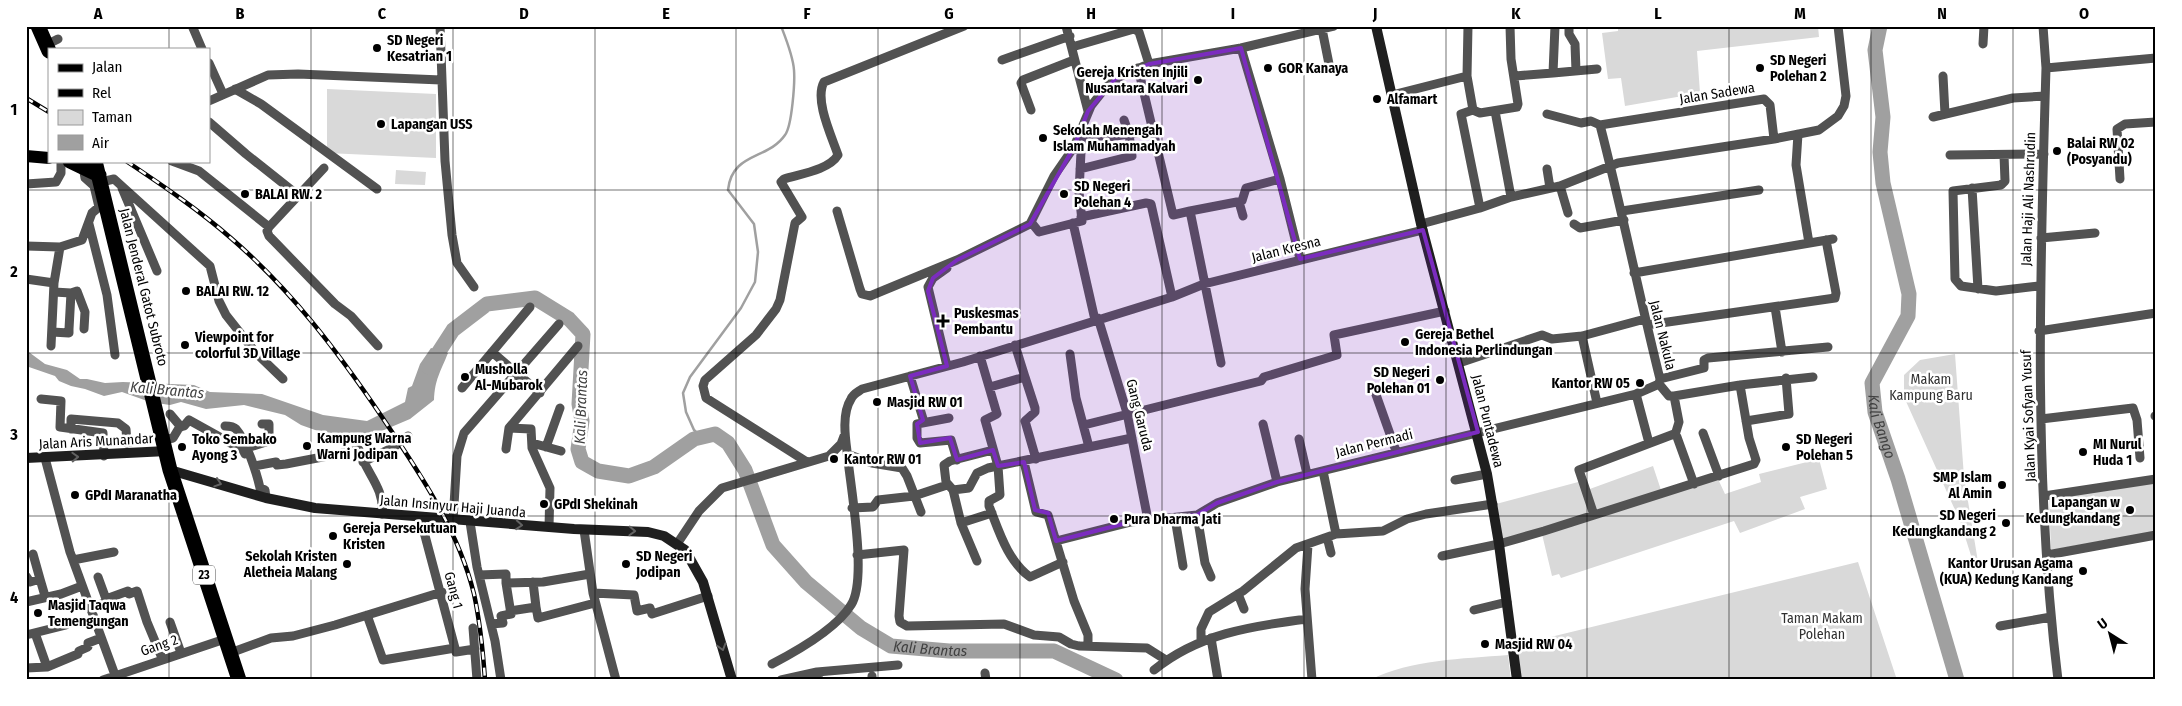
<svg xmlns="http://www.w3.org/2000/svg" width="2182" height="706" font-family="'Fira Sans Condensed',sans-serif">
<rect width="100%" height="100%" fill="#fff"/>
<path fill="#d9d9d9" d="M1618,26h200l1,11 -122,14 3,42 -75,13 -4,-28 -13,1 -6,-46 16,-2z
M327,89l109,5v64l-109,-5z
M396,170l30,2 -1,13 -30,-1z
M1955,354l9,123 15,91h-4l-15,-47 -56,-124v-22l16,-15z
M1819,459l8,30 -27,8 5,12 -65,24 -6,-12 -173,57 -2,-4 -7,2 -11,-46 -38,11 -7,-37 86,-23 5,9 66,-24 10,30 55,-17 7,15 36,-12 -2,-8z
M2156,483v48l-105,19 -2,-51z
M1858,562l39,118h-376l-3,-35z
M1508,655l3,25h-141c42,-21 92,-21 138,-25z"/>
<path fill="#a0a0a0" d="M431,348l17,5c-8,20 -13,26 -14,47l-24,19 -33,14 -25,5 -37,-8 -14,-5 -16,-10 -41,-10 -38,4 -25,-7 -11,3 -20,-3 -28,-10 -18,4 -19,-7 -14,-3 -12,-5 -4,-5 -29,-10v-16l19,14 22,6 13,9h7l18,4 18,-1 71,3 16,7 52,2 61,21 44,6 38,-19 3,-14 4,-2 8,-22z"/>
<g fill="none" stroke-linecap="round" stroke-linejoin="round">
<path stroke="#a0a0a0" stroke-width="2.5" d="M701,437l-7,-7 -8,-18 -3,-19 7,-16 51,-69 14,-26 3,-30 -4,-28 -26,-34c4,-38 40,-30 57,-55 7,-9 10,-53 9,-65 -1,-14 -8,-31 -13,-44"/>
<g stroke="#a0a0a0" stroke-width="15">
<path id="s1" d="M1880,26l-5,24 8,67 -3,35 3,31 26,111 -1,22 -36,67 3,29 23,67 59,201"/>
<path id="s2" d="M429,367l24,-37 34,-26 48,-6 34,21 14,15 -4,70 3,17 -4,28 4,13 16,9 31,5 25,-9 40,-28 21,-5 13,9 17,27 28,75 33,37 55,46 30,18 58,5h105l62,29"/>
</g>
<path stroke="#525252" stroke-width="9" d="M440,26l5,135 7,74 5,28 17,24
M1066,26l22,85
M1468,26l-1,50 6,34
M1569,26v8l6,10 1,27
M2043,26l3,42c-6,204 -13,409 12,612
M193,28l9,21
M1322,29l8,40
M1983,44l1,-18
M46,45l12,-6
M1072,47l62,-18 5,3 10,32
M1241,48l39,131 20,80
M1002,60l68,-24
M209,63l14,31
M1138,68l35,147 17,-4 31,152
M2046,68l110,-10
M1553,73l44,-4
M1515,76l38,-3 2,-47
M1943,76l2,38
M235,89l26,15 116,85
M1392,95l75,-19
M209,101l59,-26 30,-1 143,6
M1031,110l-10,-27 2,-3 51,-20
M1495,111l16,86
M1547,114l34,9 10,-2 9,4
M1933,117l80,-19 32,-2
M209,122l37,32 53,42
M1600,125c22,85 39,170 60,254l-1,5
M1600,125l164,-26 6,6 4,34
M1798,134l-2,31 13,78
M1076,142l79,-12
M1950,155l94,-1
M2004,155l1,26 -4,4 -48,6 2,88 6,7 35,5 43,-5
M172,161l27,10 70,56 -2,4 2,5 66,68 16,12 27,30
M1080,169l52,-13 -3,-22 -5,-14
M1547,169l3,19
M2120,179l-3,-50 8,-5 31,-2
M101,182l13,-3 96,87 9,35 7,14 30,38 27,26
M26,184l30,-2 5,-9v-12
M1560,186l8,27
M122,188l35,83
M1972,188l6,101
M1239,202l4,14
M1480,208l-19,-94 12,-4 7,3 37,-6 1,-3 -7,-45 -1,-33
M837,211l23,78 2,5 8,2 87,-36 73,-36 24,-48 20,-29 17,-41 15,-19 15,-11 28,-12 92,-16 93,-22
M1190,211l52,-10 4,-13 34,-9
M1622,211l137,-21
M1081,217l65,-14 5,1 21,93
M1031,222l8,10 43,-11 -3,-29 2,-40 -7,-5
M1073,223l22,97
M89,224l18,71 8,60
M1421,224l59,-16 31,-11 49,-11 58,-23 156,-24 45,-9 19,-14 6,-10 2,-10 -8,-70
M1574,224l6,4 44,-8
M269,227l55,-59
M2041,238l54,-5
M26,246l34,1 22,-7 10,-27 7,-6 -5,-21 -9,-8 -2,-12
M1634,273l199,-34
M26,279l28,4
M71,293l6,-2 8,21 -1,17
M1775,307l7,45
M1098,318l29,95 21,107
M1647,325l188,-27 1,-5 -10,-53
M2039,331l117,-18
M52,332l17,1v-4l2,-36 -17,-1
M1582,336l15,67
M51,346l3,-63 6,-36
M492,352l48,41
M980,356l17,58 -12,6 13,46 2,29 -11,6v5c10,25 18,54 41,71l33,-15
M1459,363l83,-28 10,4 30,-3 63,-17
M947,366l-19,-79 5,-9 14,-10
M910,376l14,46
M1025,377l10,31v4l-10,9 11,38
M1660,379l44,-11v-8l4,-2 120,-11
M1659,384l10,12h5l66,-11 73,-8
M990,387l35,-10 -10,-32
M462,388l68,-81
M1374,389l22,62
M1636,394l13,49
M1674,396l5,26 -4,13
M41,399l20,2 -1,26 43,6 1,23
M170,414l11,13
M2155,416h1
M949,418l-32,6v14l3,5 31,-3 6,20
M2041,419l92,-11 4,12 3,38
M1746,421l43,-7 -3,-36
M1263,424l14,58
M1084,425l177,-44 3,-4 73,-22 -3,-20 111,-24
M184,426l5,-6 54,30 2,4
M225,426c4,0 8,0 11,3 10,11 21,45 24,59l5,2 1,8
M509,428l22,1 1,19 18,40 -1,39
M71,429v-10l47,4 8,6 1,14 4,-1
M1703,433l16,43
M1299,439l8,35
M164,440l9,-2 6,-10
M532,443l29,8
M546,447l14,-39
M1089,447l43,-9
M247,448l22,-7v-17h-7
M506,449l3,-21 69,-82
M993,450l-43,11 -6,4 2,17 7,8 16,-2 8,-15 11,-5 101,-21 -13,-49 -6,-44
M847,454l25,9 30,5 5,8 14,36
M45,458l25,94 45,123
M363,462l31,-15 14,-11
M807,462l-101,-64 -3,-12 2,-6 51,-45 20,-26 4,-9 15,-77 7,-6 -21,-35 3,-3c16,-5 45,-9 54,-24 -6,-18 -24,-55 -14,-73l140,-56
M1024,462l12,50 12,3 26,86 14,34v11
M254,466l22,-4 1,3 9,-1 73,-14c7,23 26,38 23,64
M1323,471l13,63
M1455,480l32,-6
M953,490l8,33 16,38
M2044,496l112,-17
M852,508l21,-1 5,-7 36,-4 33,-11
M1197,515l8,48 6,14
M1594,515l-15,-45 95,-36 3,3 17,47
M420,517l36,135 19,-3
M1175,518l8,48
M453,521l4,-65 7,-23 95,-109
M470,522l7,45 18,74 6,39
M961,523l31,-10
M584,530l9,63 23,87
M1327,537l4,16
M1056,541l75,-19 66,-7 20,-12 60,-21 359,-88 23,-10
M677,544l22,-33 23,-23 107,-32 12,-12 3,-8
M1308,545l-3,44 7,91
M33,554l7,25
M857,555l47,-5 -5,66 1,6 7,4 97,-2 30,11 25,2 12,7 8,2 68,2 19,12
M2047,555l109,-20
M1442,556l57,-12 45,-13 210,-67 2,-4 -7,-22 -9,-53
M73,560l41,-8
M479,575l27,-1v9l37,-1 47,-8
M26,576l4,6 10,-3 5,17
M98,577l8,22
M593,593l41,2 3,16 13,-3 2,6 56,-18
M1238,594l6,15
M26,602l35,-8 21,-8
M536,607l2,11 57,-15
M90,608l17,-6 -1,-3 22,-8 1,3 8,-3 10,31 15,36
M1474,610l33,-8
M510,611l26,-4 -3,-25
M367,615l16,45 72,-12
M170,622l11,31
M491,624l12,-1 -2,-7 10,-2 -5,-31
M2000,626l51,-9
M473,628l4,52
M35,633l12,34
M26,635l40,-10
M1211,638l7,42
M1201,641v-12l8,-17 34,-21 53,-43 40,-14 47,-3 24,-12 19,-5 67,-10
M230,653l41,-15 22,-2 42,-11 107,-33
M772,664c23,-12 65,-36 79,-59 17,-26 -1,-120 -4,-154 -2,-15 -5,-38 4,-52 2,-5 7,-7 11,-10l101,-27 209,-65 32,-13 219,-54
M26,668l21,-1 31,-13 1,-3 9,-4v-4l13,-5
M1154,670c44,-36 97,-44 153,-51
M817,672l81,-7
M985,673l1,7
M872,676v4
M103,680l122,-41
M781,680l36,-8 2,8"/>
<path stroke="#1f1f1f" stroke-width="10" d="M1376,26l45,198 66,250 12,70 18,136
M26,458l141,-7
M170,470l96,28 49,10 259,21 74,3 16,4 21,14 18,32 29,98"/>
<path stroke="#000" stroke-width="12" d="M26,156l23,2"/>
<path stroke="#000" stroke-width="15" d="M38,26l11,25
M70,161l29,14
M95,161l75,309 69,210"/>
<defs>
<path id="rail" d="M26,98l23,14
M126,161c36,24 73,49 106,78 60,52 106,113 150,178 37,55 76,112 92,177 6,28 9,57 11,86"/>
</defs>
<use href="#rail" stroke="#000" stroke-width="4.5"/>
<use href="#rail" stroke="#fff" stroke-width="2.5" stroke-dasharray="8" stroke-linecap="butt"/>
</g>
<defs><path id="oneway-chevron" d="M-2-3.5L2.5 0L-2 3.5" fill="none" stroke-width="1.6" stroke-linecap="round" stroke-linejoin="round" transform="scale(1.25)"/></defs>
<g stroke="#626262">
<use href="#oneway-chevron" transform="translate(75 457) rotate(-2)"/>
<use href="#oneway-chevron" transform="translate(218 483) rotate(18)"/>
<use href="#oneway-chevron" transform="translate(519 525) rotate(4)"/>
<use href="#oneway-chevron" transform="translate(632 531) rotate(2)"/>
<use href="#oneway-chevron" transform="translate(722 647) rotate(74)"/>
</g>
<path fill="#7b2cbf" fill-opacity="0.2" stroke="#7b2cbf" stroke-width="4" stroke-linejoin="round" d="M1241,48l59,211 123,-29 55,202 -201,50 -60,21 -20,12 -66,7 -75,19 -8,-28 -13,-3 -11,-48 -26,4 -5,-16 -36,10 -7,-22 -30,5 -3,-19 6,-4 -13,-44 37,-10 -19,-75 5,-13 24,-18 73,-36 44,-77 14,-36 27,-32 34,-15z"/>
<path fill="none" stroke="#000" stroke-width="1" stroke-opacity="0.55" d="M169,26v23M311,26v654M453,26v654M595,26v654M736,26v654M878,26v654M1020,26v654M1162,26v654M1304,26v654M1446,26v654M1587,26v654M1729,26v654M1871,26v654M2013,26v654M169,161v519M26,190h2130M26,353h2130M26,516h2130"/>
<g fill="#000" stroke="#fff" stroke-width="2">
<circle cx="377" cy="48" r="5"/>
<circle cx="1268" cy="68" r="5"/>
<circle cx="1760" cy="68" r="5"/>
<circle cx="1198" cy="80" r="5"/>
<circle cx="1377" cy="99" r="5"/>
<circle cx="381" cy="124" r="5"/>
<circle cx="1043" cy="138" r="5"/>
<circle cx="2057" cy="151" r="5"/>
<circle cx="245" cy="194" r="5"/>
<circle cx="1064" cy="194" r="5"/>
<circle cx="186" cy="291" r="5"/>
<path d="M940.5 313.5h5v5h5v5h-5v5h-5v-5h-5v-5h5z"/>
<circle cx="1405" cy="342" r="5"/>
<circle cx="185" cy="345" r="5"/>
<circle cx="465" cy="377" r="5"/>
<circle cx="1440" cy="380" r="5"/>
<circle cx="1640" cy="383" r="5"/>
<circle cx="877" cy="402" r="5"/>
<circle cx="307" cy="446" r="5"/>
<circle cx="182" cy="447" r="5"/>
<circle cx="1786" cy="447" r="5"/>
<circle cx="2083" cy="452" r="5"/>
<circle cx="834" cy="459" r="5"/>
<circle cx="2002" cy="485" r="5"/>
<circle cx="75" cy="495" r="5"/>
<circle cx="544" cy="504" r="5"/>
<circle cx="2130" cy="510" r="5"/>
<circle cx="1114" cy="519" r="5"/>
<circle cx="2006" cy="523" r="5"/>
<circle cx="333" cy="536" r="5"/>
<circle cx="347" cy="564" r="5"/>
<circle cx="626" cy="564" r="5"/>
<circle cx="2083" cy="571" r="5"/>
<circle cx="38" cy="613" r="5"/>
<circle cx="1485" cy="644" r="5"/>
</g>
<g text-anchor="middle" stroke-width="5" stroke-linejoin="round" paint-order="stroke">
<rect fill="#fff" stroke="#4c4c4c" stroke-width="1" x="193" y="565.5" width="22" height="19" rx="4"/>
<g font-size="12" font-weight="bold" fill="#000">
<text x="204" y="579">23</text>
</g>
<g font-size="14" font-weight="bold" fill="#000" stroke="#fff" text-anchor="start">
<text x="387" y="45">SD Negeri<tspan x="387" dy="16">Kesatrian 1</tspan></text>
<text x="1770" y="65">SD Negeri<tspan x="1770" dy="16">Polehan 2</tspan></text>
<text x="1278" y="73">GOR Kanaya</text>
<text x="1188" y="77" text-anchor="end">Gereja Kristen Injili<tspan x="1188" dy="16">Nusantara Kalvari</tspan></text>
<text x="1387" y="104">Alfamart</text>
<text x="391" y="129">Lapangan USS</text>
<text x="1053" y="135">Sekolah Menengah<tspan x="1053" dy="16">Islam Muhammadyah</tspan></text>
<text x="2067" y="148">Balai RW 02<tspan x="2067" dy="16">(Posyandu)</tspan></text>
<text x="1074" y="191">SD Negeri<tspan x="1074" dy="16">Polehan 4</tspan></text>
<text x="255" y="199">BALAI RW. 2</text>
<text x="196" y="296">BALAI RW. 12</text>
<text x="954" y="318">Puskesmas<tspan x="954" dy="16">Pembantu</tspan></text>
<text x="1415" y="339">Gereja Bethel<tspan x="1415" dy="16">Indonesia Perlindungan</tspan></text>
<text x="195" y="342">Viewpoint for<tspan x="195" dy="16">colorful 3D Village</tspan></text>
<text x="475" y="374">Musholla<tspan x="475" dy="16">Al-Mubarok</tspan></text>
<text x="1430" y="377" text-anchor="end">SD Negeri<tspan x="1430" dy="16">Polehan 01</tspan></text>
<text x="1630" y="388" text-anchor="end">Kantor RW 05</text>
<text x="887" y="407">Masjid RW 01</text>
<text x="317" y="443">Kampung Warna<tspan x="317" dy="16">Warni Jodipan</tspan></text>
<text x="192" y="444">Toko Sembako<tspan x="192" dy="16">Ayong 3</tspan></text>
<text x="1796" y="444">SD Negeri<tspan x="1796" dy="16">Polehan 5</tspan></text>
<text x="2093" y="449">MI Nurul<tspan x="2093" dy="16">Huda 1</tspan></text>
<text x="844" y="464">Kantor RW 01</text>
<text x="1992" y="482" text-anchor="end">SMP Islam<tspan x="1992" dy="16">Al Amin</tspan></text>
<text x="85" y="500">GPdI Maranatha</text>
<text x="2120" y="507" text-anchor="end">Lapangan w<tspan x="2120" dy="16">Kedungkandang</tspan></text>
<text x="554" y="509">GPdI Shekinah</text>
<text x="1996" y="520" text-anchor="end">SD Negeri<tspan x="1996" dy="16">Kedungkandang 2</tspan></text>
<text x="1124" y="524">Pura Dharma Jati</text>
<text x="343" y="533">Gereja Persekutuan<tspan x="343" dy="16">Kristen</tspan></text>
<text x="337" y="561" text-anchor="end">Sekolah Kristen<tspan x="337" dy="16">Aletheia Malang</tspan></text>
<text x="636" y="561">SD Negeri<tspan x="636" dy="16">Jodipan</tspan></text>
<text x="2073" y="568" text-anchor="end">Kantor Urusan Agama<tspan x="2073" dy="16">(KUA) Kedung Kandang</tspan></text>
<text x="48" y="610">Masjid Taqwa<tspan x="48" dy="16">Temengungan</tspan></text>
<text x="1495" y="649">Masjid RW 04</text>
</g>
<g font-size="14" fill="#000" stroke="#fff">
<text transform="translate(1717 93) rotate(-9)" y="5">Jalan Sadewa</text>
<text transform="translate(2028 199) rotate(-88)" y="5">Jalan Haji Ali Nashrudin</text>
<text transform="translate(1286 249) rotate(-14)" y="5">Jalan Kresna</text>
<text transform="translate(144 287) rotate(76)" y="5">Jalan Jenderal Gatot Subroto</text>
<text transform="translate(1663 335) rotate(76)" y="5">Jalan Nakula</text>
<text transform="translate(1140 415) rotate(76)" y="5">Gang Garuda</text>
<text transform="translate(2028 416) rotate(-92)" y="5">Jalan Kyai Sofyan Yusuf</text>
<text transform="translate(1488 421) rotate(76)" y="5">Jalan Puntadewa</text>
<text transform="translate(96 441) rotate(-3)" y="5">Jalan Aris Munandar</text>
<text transform="translate(1374 443) rotate(-14)" y="5">Jalan Permadi</text>
<text transform="translate(453 506) rotate(5)" y="5">Jalan Insinyur Haji Juanda</text>
<text transform="translate(454 590) rotate(75)" y="5">Gang 1</text>
<text transform="translate(159 645) rotate(-19)" y="5">Gang 2</text>
</g>
<g font-size="14" fill="#303030" stroke="#fff">
<text x="1931" y="384">Makam<tspan x="1931" dy="16">Kampung Baru</tspan></text>
<text x="1822" y="623">Taman Makam<tspan x="1822" dy="16">Polehan</tspan></text>
</g>
<g font-size="15" font-style="italic" fill="#414141" stroke="#fff">
<text transform="translate(167 390) rotate(5)" y="5">Kali Brantas</text>
<text transform="translate(581 407) rotate(-88)" y="5">Kali Brantas</text>
<text dy="5" stroke="none"><textPath href="#s1" startOffset="415">Kali Bango</textPath></text>
<text dy="5" stroke="none"><textPath href="#s2" startOffset="795">Kali Brantas</textPath></text>
</g>
</g>
<rect width="2182" height="706" fill="none" stroke="#ffffff" stroke-width="55"/>
<rect x="48" y="48" width="162" height="115" fill="#ffffff" stroke="#999999"/>
<rect x="58" y="64" width="25" height="8" fill="#000000" stroke="#999999"/>
<text x="92" y="72" font-size="15" fill="#000000">Jalan</text>
<rect x="58" y="89" width="25" height="8" fill="#000000" stroke="#999999"/>
<text x="92" y="98" font-size="15" fill="#000000">Rel</text>
<rect x="58" y="110" width="25" height="15" fill="#d9d9d9" stroke="#999999"/>
<text x="92" y="122" font-size="15" fill="#000000">Taman</text>
<rect x="58" y="135" width="25" height="15" fill="#a0a0a0" stroke="#999999"/>
<text x="92" y="148" font-size="15" fill="#000000">Air</text>
<g transform="translate(2110 634) rotate(324)" stroke="#ffffff" stroke-width="4" paint-order="stroke">
<path d="M0-4L9 19L0 12L-9 19Z" fill="#000000"/>
<text y="-8" font-size="14" font-weight="bold" text-anchor="middle" fill="#000000">U</text>
</g>
<rect x="28" y="28" width="2126" height="650" fill="none" stroke="#000" stroke-width="2"/>
<g font-size="16" text-anchor="middle" font-weight="bold" fill="#000">
<text x="98" y="19">A</text>
<text x="240" y="19">B</text>
<text x="382" y="19">C</text>
<text x="524" y="19">D</text>
<text x="666" y="19">E</text>
<text x="807" y="19">F</text>
<text x="949" y="19">G</text>
<text x="1091" y="19">H</text>
<text x="1233" y="19">I</text>
<text x="1375" y="19">J</text>
<text x="1516" y="19">K</text>
<text x="1658" y="19">L</text>
<text x="1800" y="19">M</text>
<text x="1942" y="19">N</text>
<text x="2084" y="19">O</text>
<text x="14" y="115">1</text>
<text x="14" y="277">2</text>
<text x="14" y="440">3</text>
<text x="14" y="603">4</text>
</g>
</svg>
